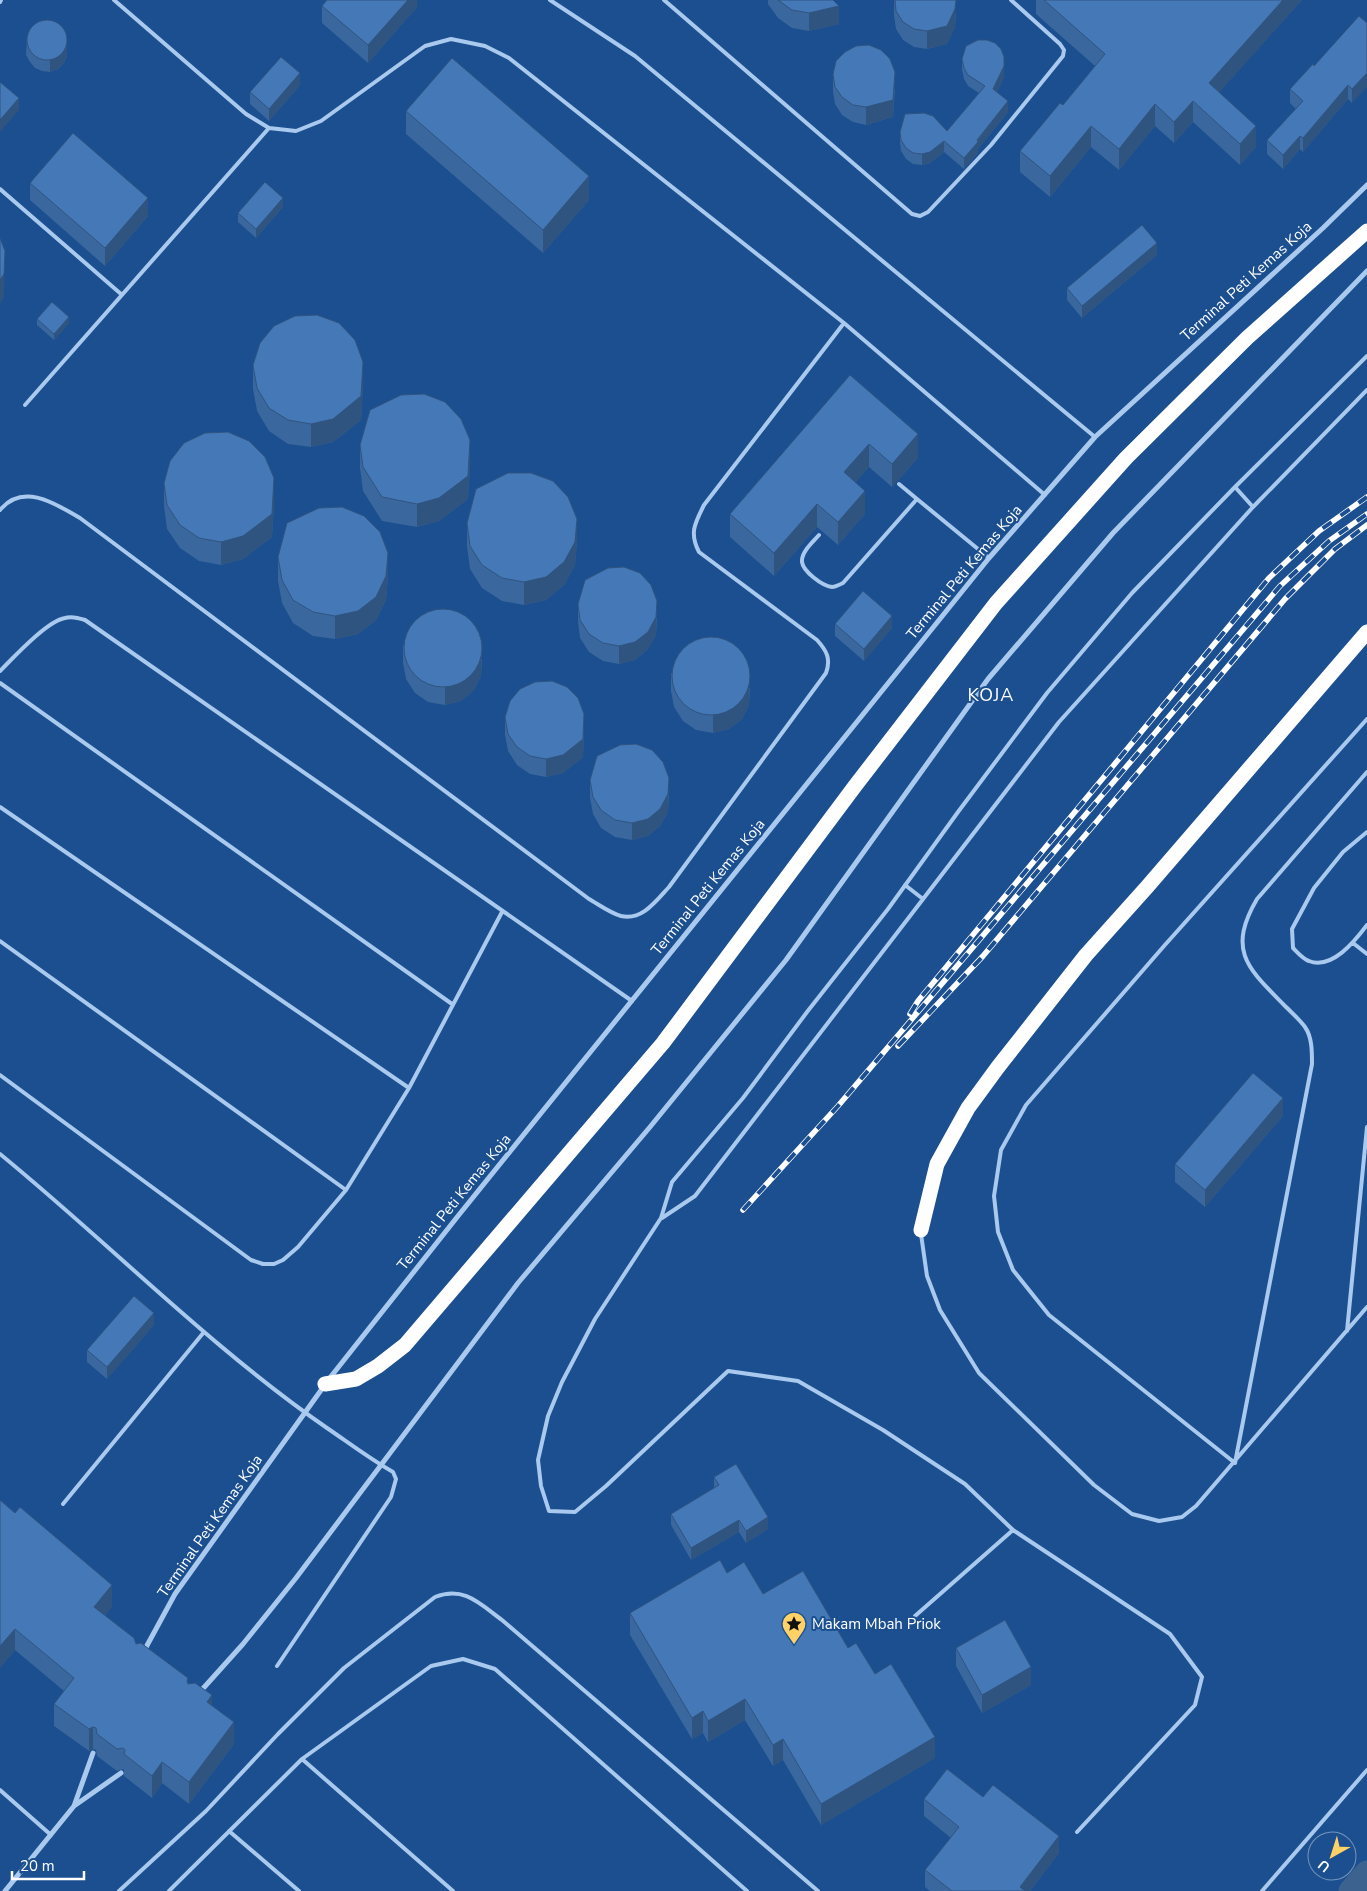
<svg xmlns="http://www.w3.org/2000/svg" width="1367" height="1891" font-family="'Nunito Sans',sans-serif">
<rect width="100%" height="100%" fill="#1b4f8f"/>
<g fill="none" stroke-linecap="round" stroke-linejoin="round">
<path stroke="#3c6290" stroke-width="25" d="M1351,1891l16,-18"/>
<path stroke="#a9c9ee" stroke-width="4" d="M114,0l132,114 23,14 27,3 25,-10 104,-75 26,-7 34,7 24,12 335,265 201,172
M550,0l85,56 460,381
M664,0l248,214 8,2 8,-4 63,-67 72,-89 1,-6 -4,-6 -49,-44
M0,2l1,-2
M0,189l121,105
M25,405l244,-277
M899,484l18,15
M1235,487l18,20
M0,510c23,-28 56,-6 80,8l509,381c9,5 21,14 32,17 21,5 35,-15 48,-29l157,-214c5,-14 1,-22 -9,-33l-118,-88c-10,-19 -4,-29 5,-47l140,-182
M819,535c-6,7 -18,17 -17,27 1,9 20,24 30,25 3,0 7,-2 11,-4l74,-84 72,59
M0,671c14,-14 47,-50 65,-53 6,-2 14,0 20,2l547,381
M0,683l452,321
M0,807l409,281
M1367,832l-24,20 -29,36 -22,41 1,19c4,4 10,11 16,13 23,9 46,-20 58,-36
M905,885l18,14
M0,941l346,249
M1353,943l14,11
M0,1075l251,185 12,4h11l9,-4 15,-13 48,-57 63,-102 93,-176
M0,1154c110,90 210,193 327,274 22,15 43,31 66,44l3,7 -5,18 -114,169
M662,1218l33,-22 364,-474 194,-215 114,-117
M921,1234l6,42 13,34 39,63 115,112 38,29 27,7 23,-4 14,-11 171,-199
M1347,1331l20,-204
M1235,1463l-186,-148 -36,-45 -15,-38 -4,-36 7,-46 25,-45 138,-159 203,-227
M1235,1463l77,-399c0,-13 0,-27 -7,-37 -5,-7 -13,-14 -19,-20 -37,-38 -60,-55 -29,-108l110,-127
M63,1504l141,-172
M1013,1530l157,104 32,43 -7,28 -118,127
M915,1616l98,-86 -48,-46 -82,-54 -85,-49 -70,-10 -122,115 -31,26 -26,-1 -8,-25 -3,-26 10,-44 14,-34 33,-63 66,-101 11,-36 71,-84 64,-86 81,-103 70,-97 89,-119 85,-100 103,-106 132,-131
M302,1759l151,132
M0,1790l51,45
M229,1831l70,60
M119,1891l87,-80 72,-77 66,-66 91,-71c29,-11 44,6 67,23l316,271
M169,1891l133,-132 129,-93 32,-7 32,10 252,222
M1262,1891l105,-121"/>
<path stroke="#a9c9ee" stroke-width="5" d="M329,1379l129,-163 465,-576 66,-82 106,-121 228,-209 44,-43
M144,1651l31,-57 149,-208
M199,1693l44,-49 53,-66 222,-295 132,-156 136,-167 202,-281 125,-146 254,-262
M74,1806l19,-53
M5,1891l69,-85 47,-33"/>
<path stroke="#fff" stroke-width="15" d="M921,1230l16,-66 31,-56 30,-41 88,-112 61,-68 220,-255
M325,1384l31,-5 22,-13 27,-21 258,-302 192,-257 141,-183 130,-145 121,-120 120,-107"/>
<defs>
<path id="rail" d="M910,1014l8,-13 351,-423 50,-47 48,-34
M898,1046l85,-90 302,-357 50,-50 32,-24
M743,1210l95,-104 442,-520 49,-45 38,-27"/>
</defs>
<use href="#rail" stroke="#fff" stroke-width="5.5"/>
<use href="#rail" stroke="#1b4f8f" stroke-width="4" stroke-dasharray="11" stroke-linecap="butt"/>
</g>
<path fill="#3a679d" d="M417,0v7l-49,56 -46,-40v-17z
M768,0h65l6,24 -30,7 -17,-3 -14,-10 -10,-14z
M894,0l62,14 -1,13 -8,17 -20,5 -13,-2 -11,-7 -7,-11 -2,-13z
M1036,0h266l-83,92 37,55 -16,18 -47,-43 -19,21 -19,-17 -36,44 -28,-23 -41,50 -30,-25v-21l43,-46 32,-39 -59,-52z
M1359,16l-7,87 -4,-4 -45,53 -3,-3 -17,20 -16,-15v-14l29,-31 -6,-6v-14l24,-23z
M27,35l40,21 -3,7 -6,6 -8,3 -8,-1 -7,-3 -5,-6 -4,-7z
M962,59l42,9v9l-7,15 11,20 -30,37v4l-14,16 -20,-17 -14,11 -8,2 -9,-1 -7,-5 -5,-8 -1,-8v-11l47,-1 32,-38 -11,-7 -4,-7 -2,-9z
M833,74l62,15 -2,28 -27,8 -13,-3 -11,-7 -7,-11 -2,-12z
M300,85l-31,36 -19,-17v-12z
M406,111l183,89 -46,53 -137,-119z
M30,183l118,33 -43,50 -75,-66z
M283,207l-27,31 -18,-16v-9z
M1157,255l-75,63 -15,-18v-12z
M37,319l32,4 -15,17 -17,-15z
M253,365l110,20 -2,35 -28,22 -22,5 -23,-3 -19,-13 -12,-20 -4,-22z
M850,375l68,83 -26,29 -23,-20 -14,16 10,31 -27,31 -21,-18 -43,49 -44,-39v-23z
M360,445l110,19 -2,35 -29,22 -22,6 -35,-6 -19,-30 -3,-23z
M164,483l110,19 -2,35 -29,22 -22,6 -22,-4 -19,-13 -13,-19 -3,-23z
M467,523l110,19 -2,23 -11,20 -18,15 -22,5 -22,-4 -20,-13 -12,-19 -3,-23z
M278,557l110,20 -2,23 -10,20 -18,14 -23,5 -22,-3 -20,-13 -11,-20 -4,-22z
M578,604l79,14 -1,17 -8,14 -13,11 -16,4 -16,-3 -14,-9 -9,-14 -2,-17z
M835,624l57,4 -28,33 -29,-25z
M403,645l79,14 -1,17 -7,14 -13,11 -16,4 -17,-3 -13,-9 -9,-14 -3,-16z
M671,673l79,15 -1,17 -7,14 -13,10 -16,4 -17,-3 -13,-9 -9,-14 -3,-16z
M505,717l79,15 -1,25 -20,16 -17,4 -16,-3 -13,-9 -9,-14 -3,-16z
M590,780l79,15 -1,17 -8,14 -12,10 -16,4 -17,-3 -14,-9 -8,-14 -3,-16z
M1283,1116l-78,91 -30,-25v-18z
M154,1325l-47,54 -20,-17v-12z
M714,1477l54,52 -22,14 -7,-11 -48,28 -20,-35v-11l43,-26z
M0,1500l112,107 -7,8 31,29 52,39 24,23 22,38 -45,60 -27,-21 -10,15 -28,-22v-6l-1,-1 -6,2 -20,-15 -1,-6 -3,-1 -4,2 -35,-25v-22l10,-13 -49,-41 -15,18z
M727,1573l36,21 85,54 27,26 60,84 -114,67 -38,-65 -10,6 -28,-46 -37,22 -5,-9 -11,6 -62,-104v-22z
M956,1648l75,37 -49,28 -26,-47z
M983,1797l76,56 -29,38h-100l-5,-4v-17l26,-32 -27,-22v-17z"/>
<path fill="#305480" d="M408,0h9v7l-49,56v-18z
M956,0l-1,27 -8,17 -20,5v-18z
M1283,0h19l-93,104v-21z
M839,6v18l-30,7v-18z
M67,44v12l-3,7 -6,6 -8,3v-12z
M1004,57v20l-11,23v-11z
M895,72l-2,45 -27,8v-18z
M300,73v12l-31,36v-12z
M1367,73v14l-15,16v-14z
M1348,85v14l-45,53v-14z
M19,98v12l-19,22v-12z
M1008,101v11l-30,37v4l-14,16v-11z
M1193,101v21l-19,21v-21z
M1155,104v22l-36,44v-21z
M1091,126v21l-41,50v-21z
M1256,126v21l-16,18v-21z
M1300,136v13l-17,20v-14z
M944,141v11l-14,11 -8,2v-11z
M589,176v24l-46,53v-23z
M148,198v18l-43,50v-18z
M283,198v9l-27,31v-9z
M1157,243v12l-75,63v-12z
M5,251l-1,46 -4,7v-24z
M69,317v6l-15,17v-6z
M363,362v23l-2,35 -28,22 -22,5v-23z
M918,434v24l-26,29v-23z
M470,440v24l-2,35 -29,22 -22,6v-23z
M869,444v23l-25,29v-24z
M274,478v24l-2,35 -29,22 -22,6v-23z
M865,491v23l-27,31v-23z
M817,504v23l-43,49v-23z
M577,519v23l-2,23 -11,20 -18,15 -22,5v-23z
M388,553v24l-2,23 -10,20 -18,14 -23,5v-23z
M657,601l-1,34 -8,14 -13,11 -16,4v-18z
M892,616v12l-28,33v-12z
M482,642l-1,34 -7,14 -13,11 -16,4v-18z
M750,670l-1,35 -7,14 -13,10 -16,4v-17z
M584,714v18l-1,25 -20,16 -17,4v-18z
M669,778l-1,34 -8,14 -12,10 -16,4v-17z
M1283,1098v18l-78,91v-17z
M154,1313v12l-47,54v-12z
M768,1517v12l-22,14v-12z
M739,1520v12l-48,28v-12z
M112,1585v22l-18,21v-21z
M15,1629v21l-15,18v-22z
M1031,1667v18l-49,28v-18z
M212,1695v22l-5,-15z
M745,1699v21l-37,22v-21z
M703,1711v22l-11,6v-21z
M234,1722v22l-45,60v-22z
M93,1727v22l-4,2v-22z
M935,1737v21l-114,67v-21z
M783,1739v21l-10,6v-21z
M162,1762v21l-10,15v-22z
M1059,1836v17l-29,38h-10v-4z"/>
<path fill="#4478b7" stroke="#305480" d="M327,0h81l-40,45 -46,-39z
M778,0h55l6,6 -30,7 -17,-3z
M895,0h61l-1,9 -8,17 -20,5 -13,-2 -11,-7 -7,-11z
M1044,0h239l-74,83 47,43 -16,18 -47,-43 -19,21 -19,-18 -36,45 -28,-23 -41,50 -30,-25 40,-48 3,2 42,-51z
M1359,16l8,7v50l-15,16 -4,-4 -45,53 -3,-2 -17,19 -16,-15 36,-39 -13,-12 23,-25 1,2z
M27 40a20 20 0 1 1 40 0a20 20 0 1 1-40 0Z
M978,40h9l8,3 6,6 3,8v9l-11,23 15,12 -31,39 1,2 -14,16 -20,-17 -14,11 -8,2 -9,-1 -7,-5 -5,-8 -1,-8 5,-18 19,-1 9,3 14,15 38,-45 -17,-11 -4,-7 -2,-9 4,-13z
M869,45l12,5 9,9 5,13 -2,28 -27,7 -13,-2 -11,-8 -7,-10 -2,-13 3,-13 9,-9 11,-6z
M281,57l19,16 -31,36 -19,-17z
M452,58l137,118 -46,54 -137,-119z
M0,82l19,16 -19,22z
M73,133l75,65 -43,50 -75,-65z
M265,182l18,16 -27,31 -18,-16z
M1142,225l15,18 -75,63 -15,-18z
M0,238l5,13 -1,23 -4,6z
M52,302l17,15 -15,17 -17,-15z
M317,315l22,8 16,17 8,22 -2,34 -28,23 -22,5 -23,-4 -19,-12 -12,-20 -4,-23 7,-22 14,-17 21,-10z
M850,375l68,59 -26,30 -23,-20 -25,28 21,19 -27,31 -21,-18 -43,49 -44,-39z
M424,394l21,8 16,17 9,21 -2,36 -29,22 -22,6 -35,-7 -19,-30 -3,-22 10,-35 31,-15z
M228,432l21,9 16,16 9,21 -2,36 -29,22 -22,6 -22,-4 -19,-13 -13,-20 -3,-22 6,-22 14,-18 21,-10z
M508,473h23l22,8 15,16 9,22 -2,23 -11,20 -18,15 -22,5 -22,-4 -20,-13 -12,-19 -3,-23 9,-34z
M342,507l22,9 16,16 8,21 -2,23 -10,21 -18,14 -23,5 -22,-4 -20,-12 -11,-20 -4,-23 9,-34 32,-15z
M624,567l16,6 11,12 6,16 -1,16 -8,15 -13,10 -16,4 -16,-3 -14,-9 -9,-14 -2,-16 7,-24 23,-12z
M863,591l29,25 -28,33 -29,-25z
M404 648a39 39 0 1 1 78 0a39 39 0 1 1-78 0Z
M672 676a39 39 0 1 1 78 0a39 39 0 1 1-78 0Z
M552,681l15,6 11,11 6,16 -1,25 -20,16 -17,4 -16,-3 -13,-9 -9,-13 -3,-17 5,-16 10,-12 15,-7z
M636,744l16,6 11,12 6,16 -1,16 -8,15 -12,10 -16,4 -17,-3 -14,-10 -8,-13 -3,-17 7,-24 23,-11z
M1253,1073l30,25 -78,92 -30,-26z
M134,1296l20,17 -47,54 -20,-17z
M736,1464l32,53 -22,14 -7,-11 -48,28 -20,-34 48,-29 -5,-8z
M0,1500l15,13 5,-6 92,78 -18,22 40,31 2,6 5,-1 47,35 -1,3 1,3 7,-1 17,12 -5,7 27,20 -45,60 -27,-20 -10,14 -28,-22 1,-4 -2,-2 -6,1 -20,-15 -1,-6 -3,-1 -4,2 -35,-25 20,-26 -59,-49 -15,17z
M720,1560l7,13 17,-11 19,32 40,-23 45,77 8,-5 19,31 16,-10 44,73 -114,67 -38,-65 -10,6 -28,-46 -37,22 -5,-10 -11,7 -62,-105z
M1005,1620l26,47 -49,28 -26,-47z
M947,1769l36,28 10,-12 66,51 -39,51 5,4h-73l-27,-21 34,-43 -35,-28z"/>
<defs>
<symbol id="sight-pin" viewBox="-11 -11 22 30"><path d="M0 17L-7.5 6A9.5 9.5 0 1 1 7.5 6Z" fill="#ffd166" stroke="#1b4f8f"/><path d="M0-6L1.8-2.2L6-1.7L2.9 1.2L3.7 5.4L0 3.3L-3.7 5.4L-2.9 1.2L-6-1.7L-1.8-2.2Z" fill="#111"/></symbol>
</defs>
<g fill-rule="evenodd">
<use href="#sight-pin" x="780" y="1610" width="28" height="38"/>
</g>
<g text-anchor="middle" stroke-width="4" stroke-linejoin="round" paint-order="stroke">
<g font-size="15" fill="#fff" stroke="#1b4f8f">
<text transform="translate(1246 281) rotate(-42)" y="5">Terminal Peti Kemas Koja</text>
<text transform="translate(964 572) rotate(-50)" y="5">Terminal Peti Kemas Koja</text>
<text transform="translate(708 887) rotate(-51)" y="5">Terminal Peti Kemas Koja</text>
<text transform="translate(454 1202) rotate(-51)" y="5">Terminal Peti Kemas Koja</text>
<text transform="translate(210 1526) rotate(-55)" y="5">Terminal Peti Kemas Koja</text>
</g>
<g font-size="15" fill="#fff" stroke="#1b4f8f" text-anchor="start">
<text x="812" y="1629">Makam Mbah Priok</text>
</g>
<g font-size="18" letter-spacing="1" fill="#fff" stroke="#1b4f8f">
<text x="991" y="701">KOJA</text>
</g>
</g>
<g transform="translate(1332 1856) rotate(219)"><circle r="24" fill="#1b4f8f" stroke="#7695bc"/>
<path d="M0-4L9 19L0 12L-9 19Z" fill="#ffd166"/>
<text y="-8" font-size="14" font-weight="bold" text-anchor="middle" fill="#ffffff">U</text>
</g>
<path d="M12 1871v8h72v-8" fill="none" stroke="#ffffff" stroke-width="2.5"/>
<text x="20" y="1871" font-size="15" fill="#ffffff" stroke="#1b4f8f" stroke-width="4" paint-order="stroke">20 m</text>
</svg>
